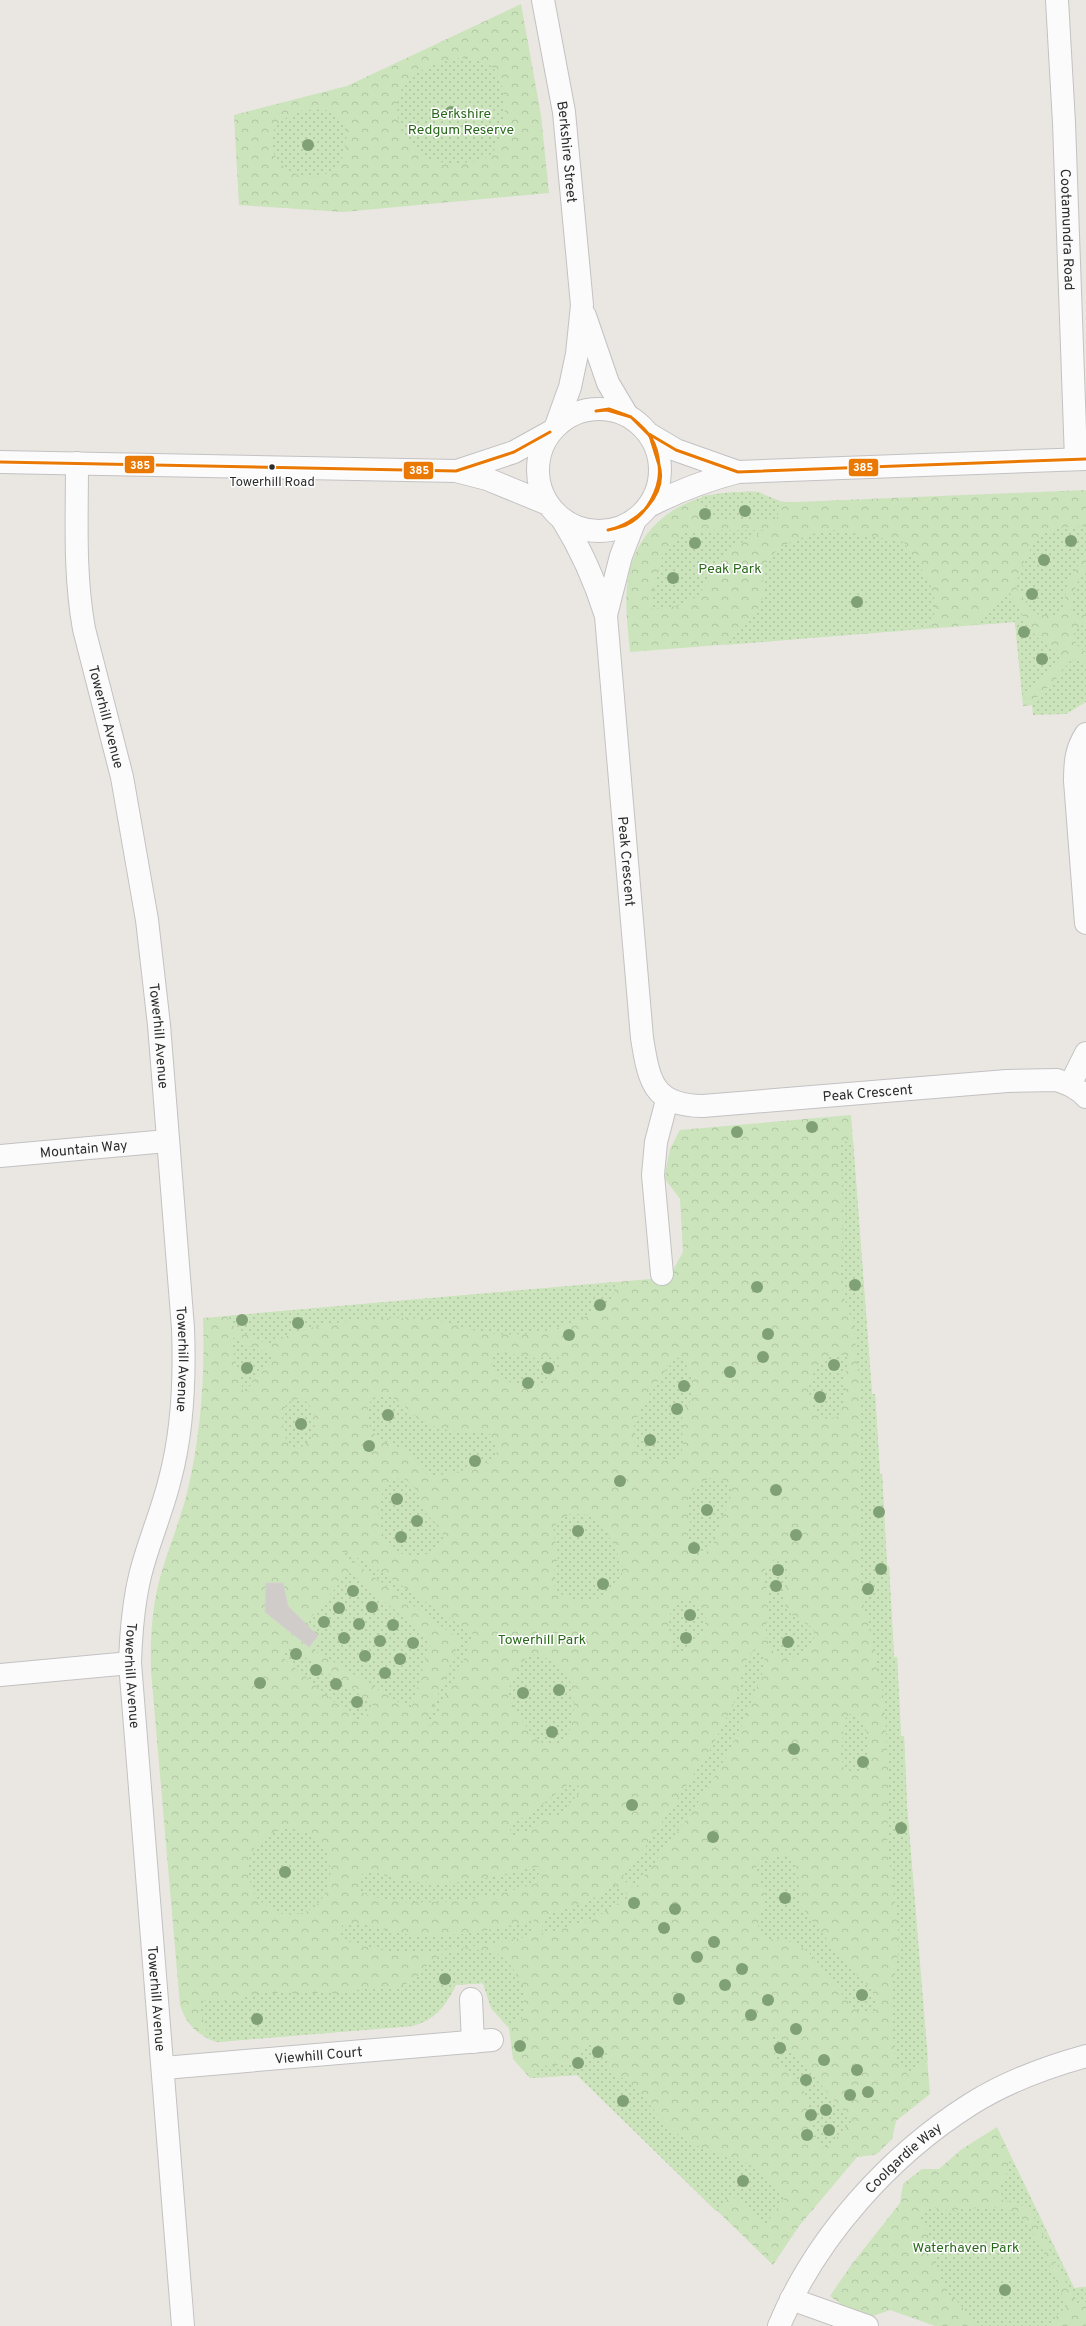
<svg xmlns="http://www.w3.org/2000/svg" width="1086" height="2326" font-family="Overpass,sans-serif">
<defs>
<pattern id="park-crowns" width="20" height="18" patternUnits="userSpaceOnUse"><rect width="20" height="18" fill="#cbe4bc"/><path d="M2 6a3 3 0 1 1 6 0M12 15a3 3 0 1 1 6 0" fill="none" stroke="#aec4a2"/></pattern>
<pattern id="garden-dots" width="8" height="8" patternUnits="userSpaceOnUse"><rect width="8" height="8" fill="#cbe4bc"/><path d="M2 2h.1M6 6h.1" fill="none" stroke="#aec4a2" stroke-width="1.8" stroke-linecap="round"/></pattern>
</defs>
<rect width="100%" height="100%" fill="#eae6e2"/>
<path fill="url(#park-crowns)" d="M521,4l20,111 8,78 -206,19 -104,-7 -5,-90 113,-29z
M1086,490v210l-63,6 -8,-84 -385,30c-2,-24 -6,-49 -2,-73 9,-55 56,-86 109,-87 6,0 15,-1 21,0 5,1 9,6 14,7 7,3 16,3 24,3z
M851,1115l21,279h3l5,80h2l5,92h2l5,91h3l4,79h3l3,70 23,288 -34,27 -4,18 -14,14 -5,2 -16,2 -58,69 -26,39 -196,-190 -47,3 -17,-19 -4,-31 -18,-20 -8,-25 -27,2c-11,21 -20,35 -44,41l-195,16c-19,-6 -31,-18 -37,-37l-29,-334c-1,-33 1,-65 10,-97 8,-27 19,-53 26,-81 14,-58 18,-116 16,-175l470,-41v-7l10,-18 -3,-53 -15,-20 1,-10 4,-20 10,-19z
M997,2127l77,161 12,-1v39h-151l-45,-16 -17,6 -31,-11 -12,-9 22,-32 48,-61 3,-19 19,-15h17l23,-20z"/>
<path fill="url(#garden-dots)" d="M461,58c10,1 21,1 29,7 20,16 19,71 2,88 -7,8 -21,9 -31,10 -13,1 -27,0 -38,-8 -13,-7 -21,-19 -24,-33 -10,-43 27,-58 62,-64z
M304,110c8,0 19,-2 27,2 18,7 19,33 10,48 -34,52 -115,-27 -37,-50z
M758,492l22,9 -3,19 -78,1v-18l3,-7 23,-3z
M1086,526v26l-19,33 -4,25 -3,4 -6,2 -20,-2 -19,-28 10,-28 14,-22 17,-8z
M763,530l-6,5 -25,13 -35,49 -19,9 -26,3 -1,-11 11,-41 22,-26z
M833,530l71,12c16,28 43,53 25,86l-204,17c14,-13 31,-27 37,-45 3,-9 -1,-19 1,-28 8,-30 43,-36 70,-42z
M1086,568v47h-10l-5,-5c1,-16 5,-28 15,-42z
M1008,591c12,14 16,33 29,46 8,9 20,11 25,17 -5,21 -33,29 -39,49l-8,-81 -43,3z
M1086,623v29c-10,-5 -12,-11 -12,-22z
M1077,659l9,4v39l-20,12 -33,1 -1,-10 3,-6 21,-20 14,-18z
M853,1141l19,253h3l5,80h2l5,92h2l5,91h3l4,79h3l3,70 21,254 -20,15 -10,-12 -4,-11 -3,-29 1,-41 7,-31 -1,-26 -11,-81 2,-61 -5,-84 -24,-113v-196l-6,-63 -11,-33 -2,-15 2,-69 -3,-68z
M615,1282c1,19 -12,27 -28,34 -39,19 -73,23 -115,14 -16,-4 -31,-11 -47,-11 -41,-3 -121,1 -154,26 -17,-7 -36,-12 -45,-29z
M229,1335l16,10 32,11c-17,11 -25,23 -32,42z
M501,1352l31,6 26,-1 3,8c-15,43 -85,12 -66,-12z
M845,1354l3,3c3,11 -4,14 -5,24 -1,13 3,23 -5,35l-9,4c-35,-11 -20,-68 16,-66z
M680,1357c9,8 15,28 12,40 -3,8 -9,14 -10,22 -2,11 5,28 -3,37 -9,9 -25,4 -36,1 -5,-8 -10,-15 -10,-25 0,-14 34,-71 47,-75z
M386,1395c16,5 24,19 38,27 22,12 42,8 65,11l8,12c0,4 0,9 -2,12 -6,11 -50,17 -63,19 -12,-4 -14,-16 -23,-24 -8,-6 -17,-6 -26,-11 -15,-8 -21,-29 -11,-42z
M300,1398c22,9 19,47 -5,51 -14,-9 -18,-36 -6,-47z
M401,1478c17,5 17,20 24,33 3,7 10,10 14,16 11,14 -3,25 -16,28 -50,11 -58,-72 -22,-77z
M711,1478c7,1 15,2 19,9 4,10 -5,23 -9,32 -6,17 -4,34 -27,37 -12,-7 -5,-22 -4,-34 0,-5 -2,-10 -2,-15 -1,-15 9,-25 23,-29z
M572,1514c7,0 15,0 21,4 13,9 34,45 28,61 -8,21 -50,29 -64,11 -8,-10 0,-24 1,-35 0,-9 -6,-18 -4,-27 3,-8 10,-12 18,-14z
M340,1552h6l25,13 102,69 -7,21 -34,69 -8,6 36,-90z
M776,1559l11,2c11,17 -14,36 4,53 6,6 15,9 22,14 7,21 -22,40 -39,24 -4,-4 -7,-11 -8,-16 -1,-14 3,-27 2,-40 0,-8 -5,-17 -4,-24 2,-7 7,-10 12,-13z
M349,1572l82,68 -20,70 -100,-62 10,-12 -14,-14z
M681,1599c42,0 22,50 0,53 -15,-11 -13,-30 -9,-46z
M288,1646l66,44 21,17 -16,16 -79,-68z
M753,1650h7l3,2c5,12 -2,24 -6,35 -24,74 -75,140 -122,201l-14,-9 30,-40 59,-89 24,-47 12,-42z
M530,1654c11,1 26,7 34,16 13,16 15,63 -6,74 -5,1 -10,2 -15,-1 -10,-4 -34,-39 -35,-50 0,-7 16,-35 22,-39z
M855,1713c15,7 20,54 5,61l-14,-3 -3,-4 -2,-14 3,-33 6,-6z
M571,1782l8,4 2,5 -23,25c-11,-3 -17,2 -22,12l-24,8 -2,-6 2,-5 27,-18z
M286,1828c81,6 39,128 -27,72 -6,-5 -8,-15 -10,-22 -5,-28 12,-43 37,-50z
M782,1856c24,4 13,33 19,50l46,59 22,21 6,11 2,10 -2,5 -11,1 -8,-3c-20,-19 -35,-52 -59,-66 -11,-6 -29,0 -37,-12 -6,-10 5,-23 5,-35 0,-12 -11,-21 -8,-34z
M540,1866l-3,17c-48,16 -103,24 -153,16 -9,-2 -20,-3 -25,-10l3,-15 7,-4c60,24 110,10 171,-4z
M613,1884l17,12 -37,23 -51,16 1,-18 48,-17z
M534,1920l-2,16c-56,9 -120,27 -175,8 -6,-2 -13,-3 -16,-8l1,-11c14,-6 42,6 57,8 44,8 92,-3 135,-13z
M468,1949l23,2 10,5 11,11 13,23 -3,29 -15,7 -16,-18 -8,-25 -27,2c-11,21 -20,34 -44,41l-195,16 -8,-3 -8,-25 -1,-13h32l27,-8h77l29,-4 32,-1 17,-8 18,-20 8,-5z
M774,2030l78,91 -28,29c-7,-10 -12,-22 -15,-33 -2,-9 -1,-20 -6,-27 -10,-18 -42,-35 -29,-60z
M601,2042l8,7c1,8 -3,15 1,23 31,12 43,44 69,63 18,14 40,18 62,26 17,6 33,21 45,35l-21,29 -34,-30 -15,16 -139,-136 -45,3 4,-12 30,-1c10,-10 19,-23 35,-23z
M1013,2161l61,127 12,-1v15l-10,1 -44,-89 -9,-8 -20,-6 -4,-15 7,-9 3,-14z
M932,2206l9,5c21,-1 47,-6 67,-1 26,6 49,73 59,97l-8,6 -10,13h-74l-15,-22 -13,-11 -5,-9 -14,-52 -8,-13z"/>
<path fill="#cfccc9" stroke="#d5d2ce" d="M266,1583h17l5,23 30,30 -9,11 -44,-35z"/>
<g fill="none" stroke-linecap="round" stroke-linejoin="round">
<defs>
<path id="service" d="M662,1274l-9,-99 3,-33 11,-42
M791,2299l76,27"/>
<g id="minor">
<path id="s1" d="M543,0l21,112 18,193 -5,49 -7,33 -14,39"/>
<path id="s2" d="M1057,0l7,123 12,336"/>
<path d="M585,316l23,67 19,32"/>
<path id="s3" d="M77,463c0,56 -3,111 7,166l38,148 25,143 12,105 24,303c2,51 0,102 -13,151 -8,33 -22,64 -30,97 -7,29 -9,57 -10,87l53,663"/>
<path id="s4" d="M562,519c20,32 33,62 44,97l36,422c7,43 11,68 61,68l304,-25 50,-1 13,5"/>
<path d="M606,615l15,-59 14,-36"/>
<path d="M1086,734c-10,15 -11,29 -11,47l11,142"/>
<path d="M1086,1053l-16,32 11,7 5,5"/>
<path id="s5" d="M0,1156l167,-15"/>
<path d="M0,1675l130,-12"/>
<path d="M471,1999l2,43"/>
<path id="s6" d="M164,2068l328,-28"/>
<path id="s7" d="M779,2326c37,-89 111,-171 192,-222 35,-22 75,-37 115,-48"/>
</g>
<path id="tertiary" d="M538 470a61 61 0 1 1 122 0a61 61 0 1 1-122 0Z
M649,434l27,16 62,22
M0,462l456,9 31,8 61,25
M457,471l57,-19 36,-20
M649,506c29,-15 58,-26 89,-34l348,-13"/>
</defs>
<use href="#service" stroke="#c3c2c3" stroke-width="24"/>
<use href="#minor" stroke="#c3c2c3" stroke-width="24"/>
<use href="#tertiary" stroke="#c3c2c3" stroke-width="24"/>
<use href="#service" stroke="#fcfbfb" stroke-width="22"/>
<use href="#minor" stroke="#fcfbfb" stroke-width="22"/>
<use href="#tertiary" stroke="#fcfbfb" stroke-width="22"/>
<defs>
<path id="bus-1" d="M596,411l13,-2 22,8
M596,411l11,-1 24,7
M632,418c17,14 25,24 27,47
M632,418l18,18 9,29
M649,434l27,16 62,22 348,-13
M0,462l456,9 58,-19 36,-20
M608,530c6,-1 12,-3 18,-5 21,-10 36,-38 33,-60
M608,530c27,-5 60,-34 51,-65"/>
</defs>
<use href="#bus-1" stroke="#fff" stroke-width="6"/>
<use href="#bus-1" stroke="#ea7904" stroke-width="3"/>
</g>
<g fill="#80a175">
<circle cx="451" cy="112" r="6"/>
<circle cx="308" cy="145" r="6"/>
<circle cx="745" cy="511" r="6"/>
<circle cx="705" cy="514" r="6"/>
<circle cx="1071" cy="541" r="6"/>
<circle cx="695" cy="543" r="6"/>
<circle cx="1044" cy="560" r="6"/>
<circle cx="673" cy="578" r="6"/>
<circle cx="1032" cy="594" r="6"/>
<circle cx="857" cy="602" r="6"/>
<circle cx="1024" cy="632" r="6"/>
<circle cx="1042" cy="659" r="6"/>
<circle cx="812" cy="1127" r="6"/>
<circle cx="737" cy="1132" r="6"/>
<circle cx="855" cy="1285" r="6"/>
<circle cx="757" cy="1287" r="6"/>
<circle cx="600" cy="1305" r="6"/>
<circle cx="242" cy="1320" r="6"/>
<circle cx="298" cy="1323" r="6"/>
<circle cx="768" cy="1334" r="6"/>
<circle cx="569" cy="1335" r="6"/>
<circle cx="763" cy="1357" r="6"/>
<circle cx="834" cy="1365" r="6"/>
<circle cx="247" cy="1368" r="6"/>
<circle cx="548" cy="1368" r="6"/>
<circle cx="730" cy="1372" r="6"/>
<circle cx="528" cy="1383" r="6"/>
<circle cx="684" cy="1386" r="6"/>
<circle cx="820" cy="1397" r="6"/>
<circle cx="677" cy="1409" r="6"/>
<circle cx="388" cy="1415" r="6"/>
<circle cx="301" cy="1424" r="6"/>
<circle cx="650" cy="1440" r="6"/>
<circle cx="369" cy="1446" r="6"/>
<circle cx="475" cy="1461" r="6"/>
<circle cx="620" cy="1481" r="6"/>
<circle cx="776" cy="1490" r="6"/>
<circle cx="397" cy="1499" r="6"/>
<circle cx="707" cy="1510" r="6"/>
<circle cx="879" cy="1512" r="6"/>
<circle cx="417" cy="1521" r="6"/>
<circle cx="578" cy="1531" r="6"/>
<circle cx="796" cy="1535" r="6"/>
<circle cx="401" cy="1537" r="6"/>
<circle cx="694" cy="1548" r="6"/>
<circle cx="881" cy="1569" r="6"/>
<circle cx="778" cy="1570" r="6"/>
<circle cx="603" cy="1584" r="6"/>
<circle cx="776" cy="1586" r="6"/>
<circle cx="868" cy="1589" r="6"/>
<circle cx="353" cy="1591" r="6"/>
<circle cx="372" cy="1607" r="6"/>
<circle cx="339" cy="1608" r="6"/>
<circle cx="690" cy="1615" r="6"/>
<circle cx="324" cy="1622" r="6"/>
<circle cx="359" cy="1624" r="6"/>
<circle cx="393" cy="1625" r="6"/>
<circle cx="344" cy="1638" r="6"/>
<circle cx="686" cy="1638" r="6"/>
<circle cx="380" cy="1641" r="6"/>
<circle cx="788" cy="1642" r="6"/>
<circle cx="413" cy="1643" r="6"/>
<circle cx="296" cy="1654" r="6"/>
<circle cx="365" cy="1656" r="6"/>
<circle cx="400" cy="1659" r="6"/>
<circle cx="316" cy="1670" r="6"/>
<circle cx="385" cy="1673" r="6"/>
<circle cx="260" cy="1683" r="6"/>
<circle cx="336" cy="1684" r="6"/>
<circle cx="559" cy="1690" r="6"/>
<circle cx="523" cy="1693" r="6"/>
<circle cx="357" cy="1702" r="6"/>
<circle cx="552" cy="1732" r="6"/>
<circle cx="794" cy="1749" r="6"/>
<circle cx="863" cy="1762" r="6"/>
<circle cx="632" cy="1805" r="6"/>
<circle cx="901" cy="1828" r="6"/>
<circle cx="713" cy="1837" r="6"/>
<circle cx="285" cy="1872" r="6"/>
<circle cx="785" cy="1898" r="6"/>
<circle cx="634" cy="1903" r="6"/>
<circle cx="675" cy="1909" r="6"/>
<circle cx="664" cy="1928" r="6"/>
<circle cx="714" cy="1942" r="6"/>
<circle cx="697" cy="1957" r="6"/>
<circle cx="742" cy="1969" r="6"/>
<circle cx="445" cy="1979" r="6"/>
<circle cx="725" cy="1985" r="6"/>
<circle cx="862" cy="1995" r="6"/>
<circle cx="679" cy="1999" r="6"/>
<circle cx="768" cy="2000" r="6"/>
<circle cx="751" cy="2015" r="6"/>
<circle cx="257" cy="2019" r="6"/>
<circle cx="796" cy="2029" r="6"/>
<circle cx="520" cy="2046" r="6"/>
<circle cx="780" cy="2048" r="6"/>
<circle cx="598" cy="2052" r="6"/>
<circle cx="824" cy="2060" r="6"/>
<circle cx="578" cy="2063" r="6"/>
<circle cx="857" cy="2070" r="6"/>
<circle cx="806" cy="2080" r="6"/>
<circle cx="868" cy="2092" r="6"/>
<circle cx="850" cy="2095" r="6"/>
<circle cx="623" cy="2101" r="6"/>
<circle cx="826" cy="2110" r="6"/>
<circle cx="811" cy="2115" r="6"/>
<circle cx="829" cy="2130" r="6"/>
<circle cx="807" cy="2135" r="6"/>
<circle cx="743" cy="2181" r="6"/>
<circle cx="1005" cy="2290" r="6"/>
</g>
<circle fill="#2c2c2c" stroke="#fff" stroke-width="1.5" cx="272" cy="467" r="3.5"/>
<g text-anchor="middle" stroke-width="3" stroke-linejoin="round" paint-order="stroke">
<g font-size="13" fill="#2c2c2c" stroke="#fff">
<text x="272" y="486">Towerhill Road</text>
</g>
<g font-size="14" fill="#2a691c" stroke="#fff">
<text x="461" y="118">Berkshire<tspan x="461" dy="16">Redgum Reserve</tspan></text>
<text x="730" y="573">Peak Park</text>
<text x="542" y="1644">Towerhill Park</text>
<text x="966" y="2252">Waterhaven Park</text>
</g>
<g font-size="14" fill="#2c2c2c" stroke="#fff">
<text dy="5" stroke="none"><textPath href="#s1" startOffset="154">Berkshire Street</textPath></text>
<text dy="5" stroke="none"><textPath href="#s2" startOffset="230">Cootamundra Road</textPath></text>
<text dy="5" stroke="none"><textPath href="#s3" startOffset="257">Towerhill Avenue</textPath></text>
<text dy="5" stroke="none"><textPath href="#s4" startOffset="353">Peak Crescent</textPath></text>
<text dy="5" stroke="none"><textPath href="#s3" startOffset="581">Towerhill Avenue</textPath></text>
<text dy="5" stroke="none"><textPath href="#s4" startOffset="800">Peak Crescent</textPath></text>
<text dy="5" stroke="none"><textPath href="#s5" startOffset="84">Mountain Way</textPath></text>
<text dy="5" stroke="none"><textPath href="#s3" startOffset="905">Towerhill Avenue</textPath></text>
<text dy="5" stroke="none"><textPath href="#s3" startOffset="1228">Towerhill Avenue</textPath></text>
<text dy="5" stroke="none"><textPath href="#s3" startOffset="1552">Towerhill Avenue</textPath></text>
<text dy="5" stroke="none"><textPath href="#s6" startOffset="155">Viewhill Court</textPath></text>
<text dy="5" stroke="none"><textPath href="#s7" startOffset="211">Coolgardie Way</textPath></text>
</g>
</g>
<g stroke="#fff" stroke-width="1.5">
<rect x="124" y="455" width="31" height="19" rx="4" fill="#ea7904"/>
<rect x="848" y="458" width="31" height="19" rx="4" fill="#ea7904"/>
<rect x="403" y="461" width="31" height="19" rx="4" fill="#ea7904"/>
</g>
<g font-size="11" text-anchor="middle" font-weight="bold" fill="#fff">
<text x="140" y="469">385</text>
<text x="863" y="471">385</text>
<text x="419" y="474">385</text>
</g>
</svg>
